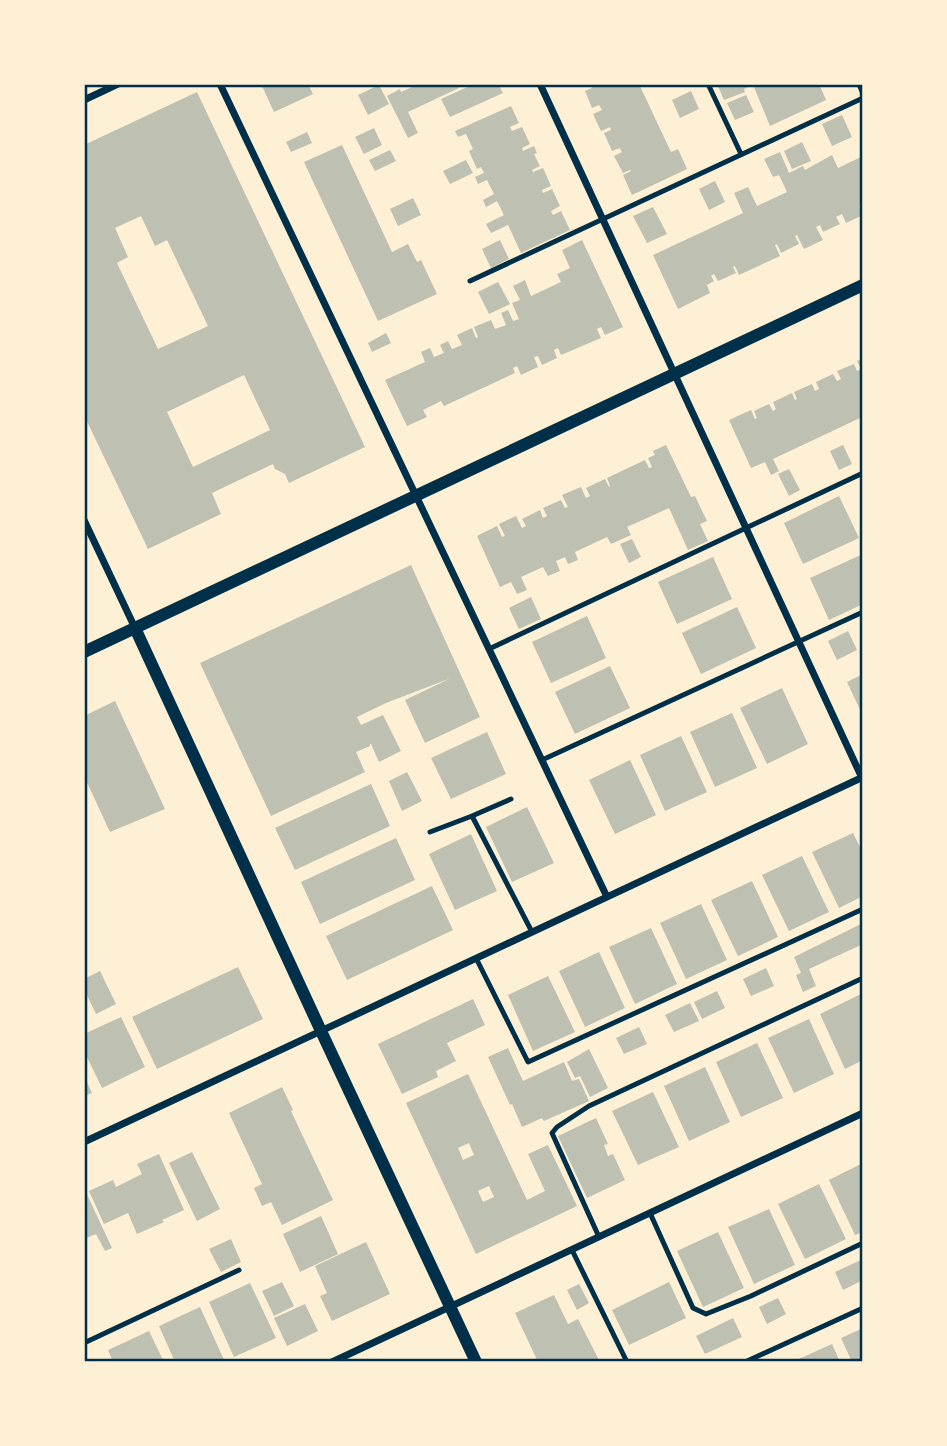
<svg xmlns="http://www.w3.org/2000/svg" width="947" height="1446" font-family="Arial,sans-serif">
<rect width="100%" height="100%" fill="#fdf0d5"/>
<path fill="#bec0b2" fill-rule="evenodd" d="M261,84h47l5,10 -39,18z
M419,84h38l2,4 -51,24 10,21 -10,5 -21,-42 13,-7 1,3z
M474,84h24l5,9 -53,24 -9,-18z
M590,84h49l32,68 7,-3 9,20 -55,26 -9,-20 8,-4 -1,-1 -7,3 -9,-17 8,-4 -2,-3v-1l-8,3 -8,-18 7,-3 -1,-3 -9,4 -8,-17 9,-4 -3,-5 -7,3 -7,-17 7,-3z
M717,84h37l-10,5 1,3 -21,8z
M760,84h50l1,3 8,-3 7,16 -56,26 -16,-39z
M379,85l10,19 -21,11 -10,-20z
M691,91l8,18 -19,9 -8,-18z
M197,92l168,355 -76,36 -4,-9 -10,-5 -2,-5 -61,29 9,21 -73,35 -64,-134v-270zM141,216l14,30 12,-6 41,86 -50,23 -41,-86 11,-6 -13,-29zM244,375l26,55 -77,37 -26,-55z
M746,95l8,17 -19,8 -8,-17z
M511,106l8,17 -9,4 2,4 10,-4 8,17 -8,4 1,3 11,-5 3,7 -3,1 6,12 -8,4 1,2 10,-4 8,18 -9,4 1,3 9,-4 8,17 -9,5 2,4 8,-4 9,19 -49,23 -13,-28 -17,8 -5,-9 18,-9 -7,-14 -11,6 -3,-7 11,-6 -7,-14 -9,4 -3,-7 9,-4 -3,-6 -4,2 -8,-18 4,-2 -7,-15 -8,3 -3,-6z
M842,115l10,22 -20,9 -10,-22z
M374,128l8,17 -18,9 -9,-17z
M307,132l5,11 -21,9 -5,-10z
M802,142l9,19 -19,8 -8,-18z
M342,145l50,107 16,-8 9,18 4,-2 16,34 -59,27 -74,-159z
M390,150l6,11 -21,10 -6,-11z
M780,152l9,21 14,-7 2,4 27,-15 6,13 25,-12v53l-2,-3 -2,1 4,8 -17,8 -4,-9 -6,3 4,7 -17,8 -3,-7 -4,2 7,13 -19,9 -7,-14 -2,1 4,8 -18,9 -4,-9 -2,1 5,11 -41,19 -4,-9 -2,1 3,6 -18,8 -4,-7 -3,2 3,5 -7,4 3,8 -32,16 -25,-54 90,-42 -9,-20 14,-6 9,19 30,-14 -8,-17 -6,2 -9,-18z
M466,160l7,13 -23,11 -7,-13z
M715,181l10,21 -16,8 -10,-21z
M413,198l8,17 -23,11 -8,-17z
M653,207l14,27 -20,9 -14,-27z
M500,240l9,19 -18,9 -9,-19z
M582,240l41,87 -18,8 -4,-8 -4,2 4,9 -40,17 -3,-7 -4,2 3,8 -15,7 -4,-9 -4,1 4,10 -17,8 -4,-9 -4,2 2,5 -17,8 -54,25 -3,-5 -18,9 4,7 -20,9 -22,-46 40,-18 -4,-10 9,-4 4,9 10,-4 -4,-8 8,-4 4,8 10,-4 -5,-10 15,-7 4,10 2,-1 -4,-10 17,-7 4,9 11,-4 -5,-12 7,-3 5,11 6,-2 -7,-16 8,-3 -7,-14 12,-6 6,16 30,-14 -4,-8 13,-6 -8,-18z
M498,282l12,22 -21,10 -11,-22z
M386,333l5,10 -19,9 -4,-9z
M863,359v65l-3,-6 -87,41 6,12 -8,4 -6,-13 -14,6 -22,-48 22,-10 4,9 2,-1 -3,-7 15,-7 4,7 3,-2 -3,-7 19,-9 3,7 2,-1 -3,-7 18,-8 3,7 4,-2 -3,-7 17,-8 4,7 4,-2 -4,-8 17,-7 3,7 4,-2 -4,-8z
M666,445l25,52 4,-1 12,25 -7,3 8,17 -20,9 -19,-42 -42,19 4,8 -20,9 -4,-7 -32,15 3,8 -10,4 -3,-7 -9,4 4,10 -12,5 -5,-9 -22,10 6,13 -10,4 -6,-12 -11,5 -23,-51 20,-10 5,11 3,-1 -6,-12 17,-8 6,12 4,-2 -4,-7 18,-9 3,8 4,-2 -4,-8 18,-8 4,8 3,-1 -6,-12 19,-8 5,11 4,-2 -4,-8 19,-9 4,8 1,-1 -3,-8 38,-18 4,8 3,-1 -4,-9 7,-3 -2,-4z
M843,445l9,19 -13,6 -9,-19z
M789,469l11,21 -11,6 -11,-22z
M839,496l20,42 -56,26 -19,-41z
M632,539l9,18 -12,6 -9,-19z
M863,554v50l-34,16 -19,-42z
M713,557l19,42 -55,25 -19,-42z
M411,565l69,152 -55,26 -20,-43 46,-22 -65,25 -29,14 4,8 22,-10 18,36 -22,11 -8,-18h-1v2l-14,6 9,20 -94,44 -71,-153z
M531,597l10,22 -22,10 -10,-21z
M737,607l19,41 -55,26 -19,-41z
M587,616l19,42 -55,25 -19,-41z
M848,631l9,19 -20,10 -9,-19z
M610,666l20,42 -55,26 -20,-42z
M863,674v42l-16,-34z
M782,688l26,56 -41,20 -27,-56z
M115,701l50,108 -55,23 -26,-56v-60z
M732,713l25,55 -42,19 -25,-55z
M487,732l19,42 -55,25 -20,-41z
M681,736l26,56 -42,19 -25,-56z
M630,760l26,55 -41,19 -26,-54z
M407,772l15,29 -20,10 -13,-30z
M371,784l19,42 -95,44 -20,-42z
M527,807l27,56 -42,19 -26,-55z
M853,833l10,20v43l-24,12 -27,-56z
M471,834l26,57 -42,19 -26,-56z
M396,838l19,42 -95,44 -19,-42z
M802,856l27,56 -40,19 -27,-56z
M752,881l26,56 -40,19 -27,-56z
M432,886l21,44 -106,50 -21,-44z
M701,904l26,56 -41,19 -26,-56z
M863,923v21l-54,25 7,17 -13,6 -7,-17 5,-2 -7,-16z
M651,928l26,56 -42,20 -26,-57z
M599,952l26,56 -40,19 -26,-56z
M238,967l25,52 -106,50 -25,-52z
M766,968l8,18 -23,10 -8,-17z
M100,971l16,33 -20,10 -12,-25v-10z
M548,976l27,56 -42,19 -25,-56z
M717,991l8,17 -23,11 -8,-17z
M861,994l2,5v61l-18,9 -25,-55z
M473,999l12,26 -38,18 9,18 -20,10 2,6 -36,17 -24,-50z
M690,1003l9,18 -25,11 -9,-17z
M121,1017l24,50 -43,21 -18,-37v-17z
M809,1019l25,55 -40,19 -26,-55z
M639,1027l8,17 -23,10 -8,-16z
M757,1043l26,55 -42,19 -25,-55z
M508,1048l15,33 41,-19 8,19 7,-2 10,22 -45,20 -2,-3 -20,9 -10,-23 -2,1 -22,-48z
M589,1049l19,39 -18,9 -10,-21 -5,2 -8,-16z
M705,1067l25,55 -41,19 -25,-55z
M468,1074l59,126 18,-9 -17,-37 20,-9 29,61 -101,48 -70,-151zM469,1143l5,12 -11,5 -5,-12zM489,1186l5,11 -11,5 -5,-11z
M84,1076l8,17 -8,3z
M282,1087l11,23 -2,1 42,89 -51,25 -11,-23 -9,4 -8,-18 8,-4 -33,-71z
M653,1092l26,55 -41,18 -26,-54z
M596,1118l12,26 -4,1 4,11 5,-2 12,26 -38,18 -29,-62z
M192,1152l28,57 -23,12 -28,-58z
M159,1154l25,56 -22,10 2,2 -27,12 -9,-21 -24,11 -15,-33 24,-11 3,7 26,-13 -5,-10z
M863,1163v69l-8,3 -26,-55z
M819,1184l27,55 -41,20 -27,-55z
M84,1188l28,60 -7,3 -9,-17 -12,5z
M769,1209l26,56 -41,19 -26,-57z
M321,1216l17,38 -38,18 -17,-38z
M718,1232l26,56 -41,19 -26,-56z
M231,1239l10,23 -20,10 -12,-23z
M366,1242l24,52 -58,27 -12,-25 7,-3 -12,-27z
M863,1259v21l-20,10 -8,-18z
M282,1282l12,24 -20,10 -12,-25z
M669,1282l17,36 -57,27 -17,-35z
M250,1283l26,55 -42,19 -25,-55z
M579,1284l10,19 -12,7 -10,-20z
M554,1295l14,29 10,-5 22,43h-62l-23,-49z
M778,1298l8,16 -19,10 -8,-17z
M305,1304l13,27 -31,15 -13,-28z
M200,1307l25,55h-50l-16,-36z
M733,1318l9,19 -37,17 -9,-18z
M863,1328v34h-11l-11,-24z
M149,1331l15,31h-51l-5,-12z
M832,1344l8,18h-48z"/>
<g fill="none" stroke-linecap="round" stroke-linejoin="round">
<path stroke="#003049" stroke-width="5" d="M708,84l33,70
M470,281l393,-183
M489,649l374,-176
M542,760l321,-148
M472,816l39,-17
M430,832l42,-16 60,116
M476,958l52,104 335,-153
M650,1213l43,95 13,6 45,-18 112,-53
M599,1237l-47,-104 5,-6 32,-21 274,-128
M572,1250l55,112
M84,1343l155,-73
M745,1362l118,-54"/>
<path stroke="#003049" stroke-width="7" d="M220,84l387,813
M540,84l322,694
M860,84l3,7
M84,100l34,-16
M84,520l51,108
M84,1142l779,-365
M332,1362l531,-249"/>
<path stroke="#003049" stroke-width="12" d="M135,628l186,403 155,331
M84,652l779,-367"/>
</g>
<rect width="947" height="1446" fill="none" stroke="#fdf0d5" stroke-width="172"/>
<rect x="86" y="86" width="775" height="1274" fill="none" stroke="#003049" stroke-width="2.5"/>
</svg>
